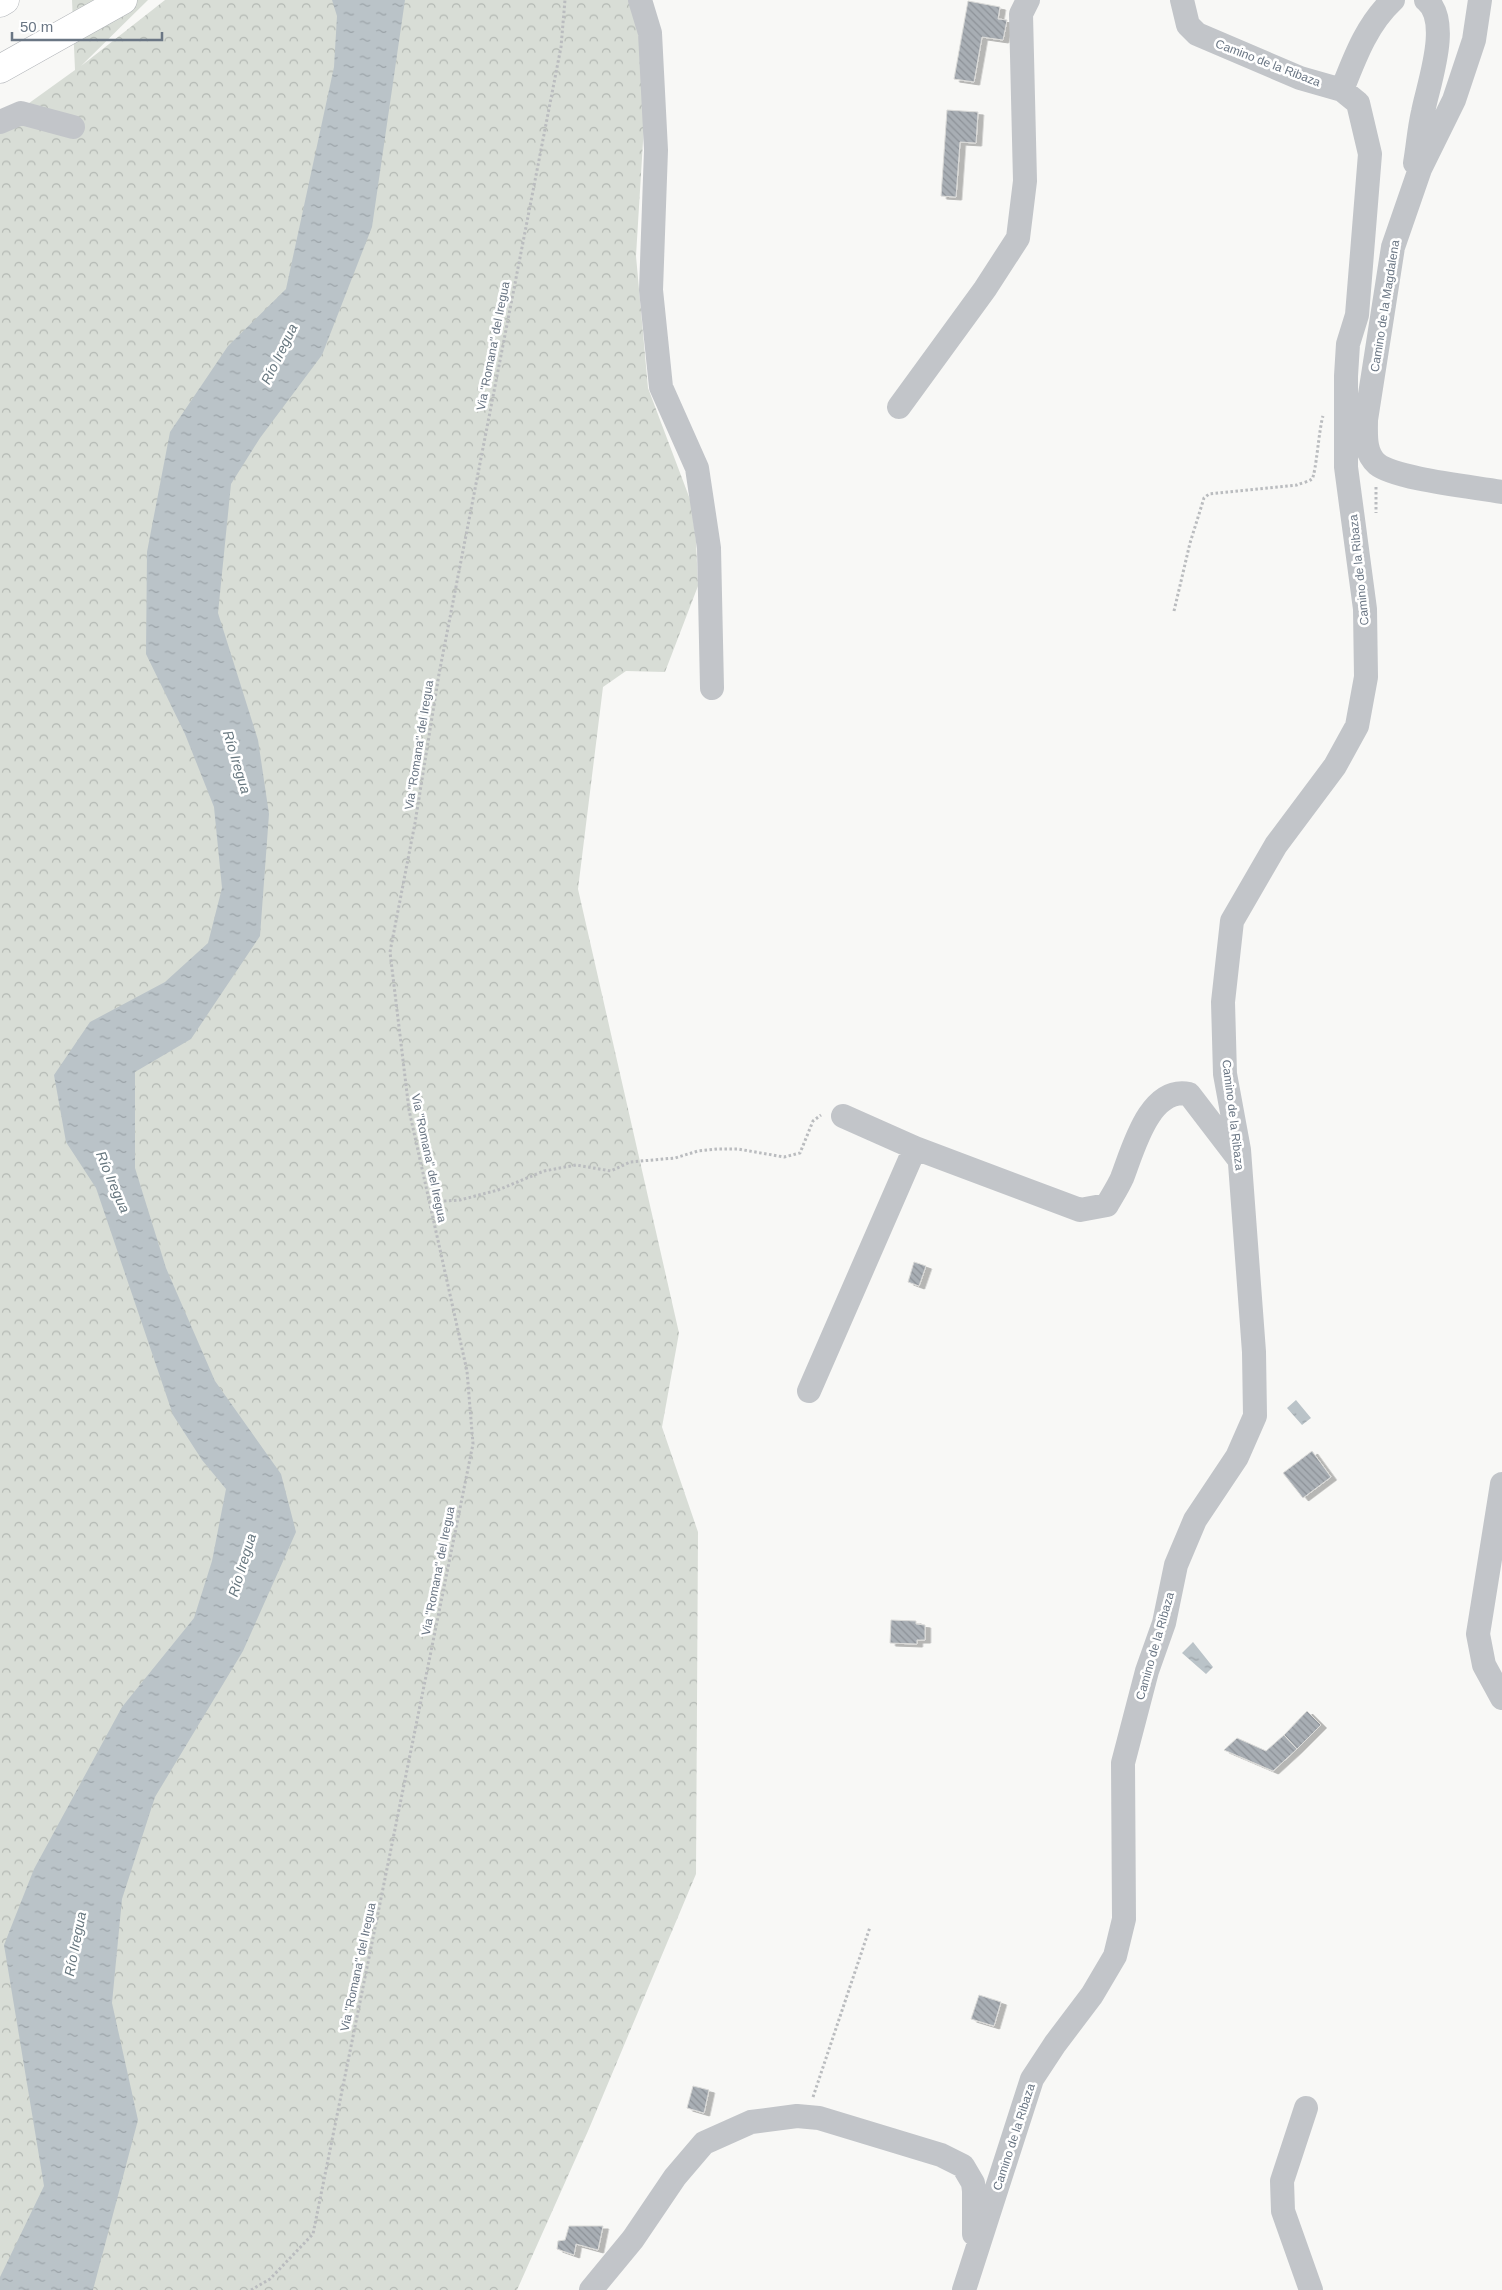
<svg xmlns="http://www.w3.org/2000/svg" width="1502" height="2290" font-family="Arial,sans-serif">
<defs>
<pattern id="forest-crowns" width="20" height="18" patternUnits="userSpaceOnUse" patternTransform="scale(1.25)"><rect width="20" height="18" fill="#d8ddd6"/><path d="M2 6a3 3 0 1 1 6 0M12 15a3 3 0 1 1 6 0" fill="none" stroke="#b3b8b3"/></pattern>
<pattern id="water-ripples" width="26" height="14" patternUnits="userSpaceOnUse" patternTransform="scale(1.25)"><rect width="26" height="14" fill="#bac3c8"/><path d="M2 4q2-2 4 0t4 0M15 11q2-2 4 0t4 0" fill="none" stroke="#9ba3a8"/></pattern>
<pattern id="building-back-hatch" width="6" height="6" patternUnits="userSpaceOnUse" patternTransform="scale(1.25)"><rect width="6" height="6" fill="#a8aeb4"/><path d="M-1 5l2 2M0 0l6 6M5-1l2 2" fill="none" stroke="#8d9298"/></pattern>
<filter id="shadow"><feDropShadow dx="5.5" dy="3" stdDeviation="0" flood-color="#0004"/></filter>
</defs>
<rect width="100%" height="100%" fill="#f8f8f6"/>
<path fill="url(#forest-crowns)" d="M72,0h76l-67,66 84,-66h467l8,43 4,82 -8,131 12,132 43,114 5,39 2,45 -33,86 -39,-1 -23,16 -25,202 101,444 -17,94 36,105 -2,342 -108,257 -71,159h-517v-2166l75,-54z"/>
<path fill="url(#water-ripples)" d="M332,0h73l-33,227 -50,128 -62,83 -29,46 -13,129 40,127 11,74 -9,122 -69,103 -56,33v96l31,100 49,113 66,93 15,58 -53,119 -88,146 -33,102 -10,104 26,117 -45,170h-93v-13l44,-91 -40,-241 30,-76 88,-162 72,-89 18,-57 14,-72 -24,-29 -29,-45 -77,-227 -30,-46 -12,-67 36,-53 75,-40 43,-39 14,-55 -8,-81 -29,-73 -39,-80 1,-102 23,-120 58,-86 58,-57 48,-222 3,-51z
M1296,1400l15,18 -9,7 -15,-17z
M1193,1642l20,25 -7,7 -24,-21z"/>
<path fill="url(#building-back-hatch)" stroke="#dadad8" filter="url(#shadow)" d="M968,1l32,6 -2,12 9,1 -4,20 -21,-3 -8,45 -20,-3z
M947,110l31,2 -2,31 -16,-1 -4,55 -15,-1z
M914,1262l12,4 -7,20 -11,-4z
M1312,1451l19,26 -28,21 -20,-25z
M891,1620l25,1v3l9,1v15h-8v4l-27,-1z
M1307,1711l14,14 -24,24 -13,-14z
M1284,1735l13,14 -24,22 -49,-21 13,-12 29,13z
M979,1995l22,7 -7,24 -23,-7z
M693,2086l16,4 -5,23 -17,-5z
M569,2226h34l-5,24 -22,-6 -2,11 -17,-6 1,-8 7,-1z"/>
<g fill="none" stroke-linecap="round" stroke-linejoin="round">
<defs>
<path id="highway" d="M0,3l5,-3
M0,69l123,-69"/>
</defs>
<use href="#highway" stroke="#b3b6ba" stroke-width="29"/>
<path stroke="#babcbf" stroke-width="3" stroke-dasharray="2.5 2.5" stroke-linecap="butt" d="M1376,487v26
M1174,611l16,-68 14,-45 5,-4 88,-9c4,-2 11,-3 15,-6 4,-5 7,-51 11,-63
M429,1202l31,-2 38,-10 46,-19 32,-6 35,6 19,-9 45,-4 23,-7 19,-2h21l46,8 16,-4 13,-32 8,-6
M813,2097l57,-170
M251,2290l19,-11 43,-45 160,-790 -6,-73 -58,-261 -19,-158 25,-129 24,-149 122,-627 4,-47"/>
<path stroke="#c2c5c9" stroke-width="24" d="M640,0l10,33 6,117 -5,140 10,97 36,81 12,80 3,140
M1480,0l-6,40 -20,60 -34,69 -27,78 -27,173c0,14 -2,33 11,44 18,15 98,23 125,28
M1342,90c13,-33 25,-66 51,-90
M0,122l21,-9 52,14
M1415,163c3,-17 4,-34 8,-51 5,-27 29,-91 3,-112
M899,407l86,-118 33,-51 7,-57 -4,-167 7,-14
M843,1116l72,32
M809,1391l106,-243 165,62 27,-5c5,-9 11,-18 15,-27 11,-28 27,-92 67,-84l49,64
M1502,1484l-24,150 6,31 18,33
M1306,2108l-24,73 1,30 28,79
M591,2290l42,-51 42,-62 29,-34 47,-21 46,-6 22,2 122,37 22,11 10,17 1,8v43
M964,2290l68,-211 23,-35 37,-49 23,-39 9,-37 -1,-156 24,-92 17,-48 12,-58 19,-45 42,-63 18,-41 -1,-64 -15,-202 -14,-76 -2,-72 9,-81 44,-76 59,-79 22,-40 9,-49 -1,-68 -19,-142v-91l2,-32 9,-29 13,-161 -12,-51 -16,-13 -42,-12 -103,-44 -9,-9 -6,-25"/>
<use href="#highway" stroke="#fff" stroke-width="28"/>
</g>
<g text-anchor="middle" stroke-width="5" stroke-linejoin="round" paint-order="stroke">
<g font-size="12" fill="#6a7684" stroke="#fff">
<text transform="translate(1268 63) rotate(21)" y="4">Camino de la Ribaza</text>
<text transform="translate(1385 306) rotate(-81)" y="4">Camino de la Magdalena</text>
<text transform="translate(493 346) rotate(-79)" y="4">Via "Romana" del Iregua</text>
<text transform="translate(1359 570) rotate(-96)" y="4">Camino de la Ribaza</text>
<text transform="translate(419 745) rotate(-81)" y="4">Via "Romana" del Iregua</text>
<text transform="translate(1233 1115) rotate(83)" y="4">Camino de la Ribaza</text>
<text transform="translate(429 1158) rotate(78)" y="4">Via "Romana" del Iregua</text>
<text transform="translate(438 1571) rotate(-79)" y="4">Via "Romana" del Iregua</text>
<text transform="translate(1155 1646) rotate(-74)" y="4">Camino de la Ribaza</text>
<text transform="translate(358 1967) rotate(-78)" y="4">Via "Romana" del Iregua</text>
<text transform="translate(1014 2137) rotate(-72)" y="4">Camino de la Ribaza</text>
</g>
<g font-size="14" font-style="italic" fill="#67777f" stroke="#fff">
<text transform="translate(279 354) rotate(-64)" y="5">Río Iregua</text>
<text transform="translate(237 762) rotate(73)" y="5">Río Iregua</text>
<text transform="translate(113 1182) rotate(67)" y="5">Río Iregua</text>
<text transform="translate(242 1565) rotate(-73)" y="5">Río Iregua</text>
<text transform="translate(75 1944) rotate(-79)" y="5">Río Iregua</text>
</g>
</g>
<path d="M12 32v8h150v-8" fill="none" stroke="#6a7684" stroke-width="2.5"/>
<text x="20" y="32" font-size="15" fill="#6a7684" stroke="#ffffff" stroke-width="4" paint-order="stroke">50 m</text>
</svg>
